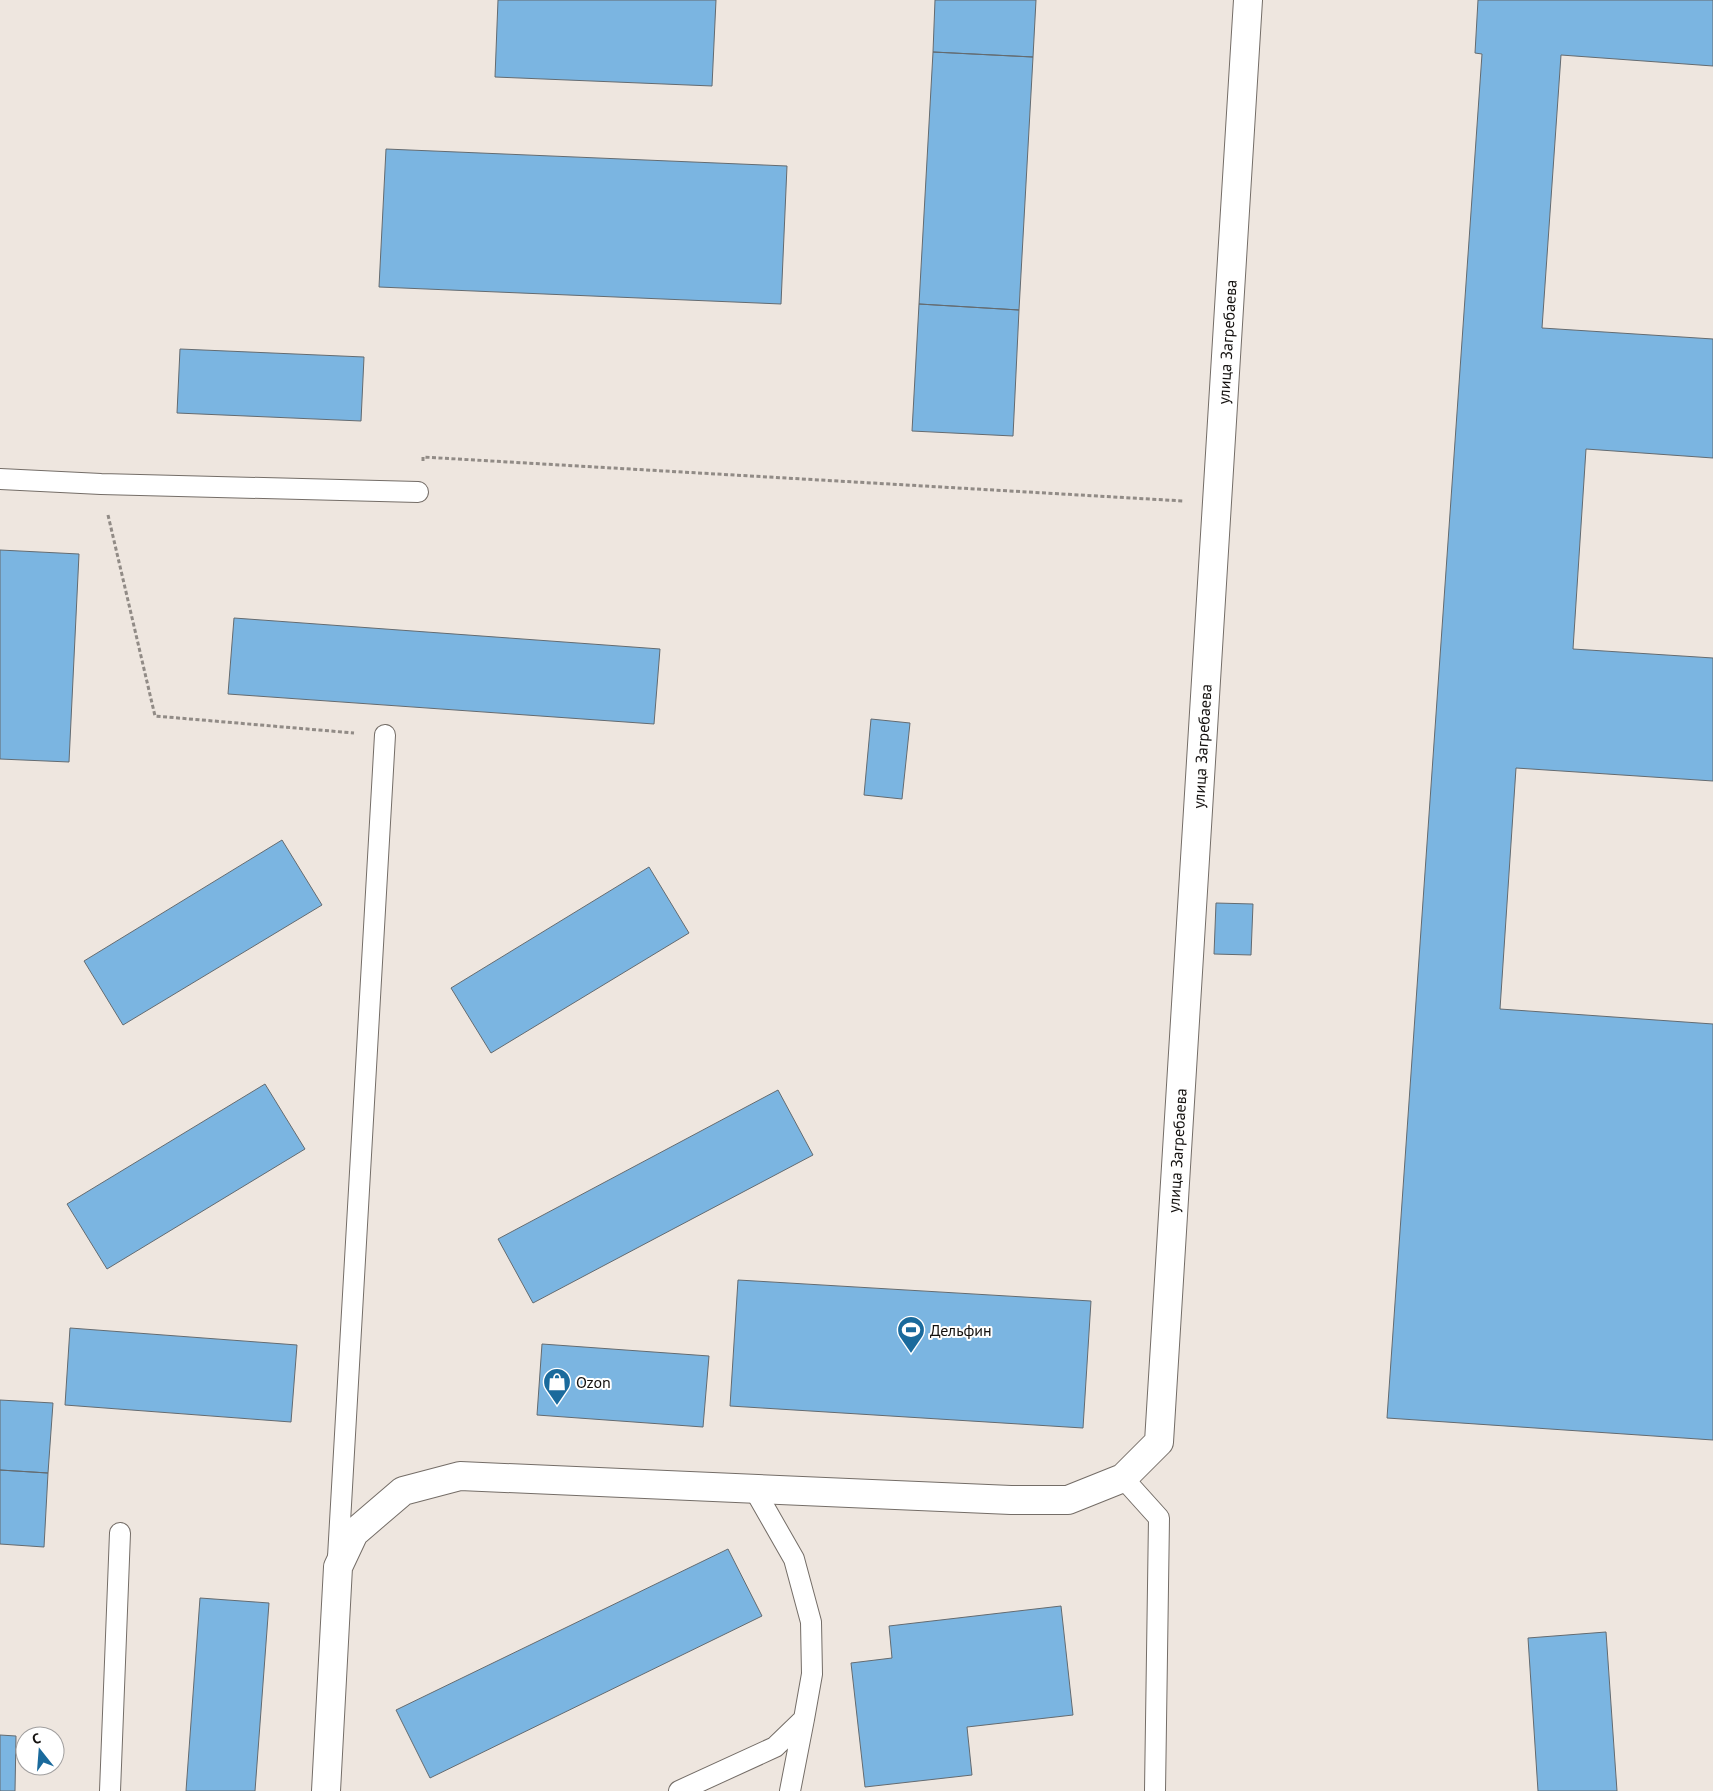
<svg xmlns="http://www.w3.org/2000/svg" width="1713" height="1791" font-family="'PT Sans',sans-serif">
<rect width="100%" height="100%" fill="#eee6df"/>
<path fill="#7bb5e1" stroke="#646b70" d="M498,0h218l-4,86 -217,-9z
M935,0h101l-3,57 -100,-5z
M1478,0h235v66l-152,-11 -19,273 171,11v119l-127,-9 -13,200 140,9v123l-197,-13 -16,241 213,15v416l-326,-22 95,-1364 -7,-1z
M933,52l100,5 -14,253 -100,-6z
M386,149l401,17 -6,138 -402,-17z
M919,304l100,6 -6,126 -101,-5z
M180,349l184,8 -3,64 -184,-8z
M0,550l79,4 -10,208 -69,-3z
M234,618l426,31 -6,75 -426,-30z
M871,719l39,4 -8,76 -38,-4z
M282,840l40,65 -199,120 -39,-64z
M649,867l40,66 -198,120 -40,-65z
M1216,903l37,1 -2,51 -37,-1z
M265,1084l40,65 -198,120 -40,-65z
M778,1090l35,65 -280,148 -35,-64z
M738,1280l353,21 -8,127 -353,-22z
M70,1328l227,17 -6,77 -226,-17z
M542,1344l167,12 -6,71 -166,-12z
M0,1400l53,3 -5,70 -48,-3z
M0,1470l48,3 -4,74 -44,-3z
M728,1549l34,67 -332,162 -34,-68z
M200,1598l69,5 -14,188h-69z
M1061,1606l12,109 -106,12 5,48 -107,12 -14,-124 41,-5 -3,-32z
M1606,1632l11,159h-79l-10,-153z
M0,1735l16,1 -1,55h-15z"/>
<g fill="none" stroke-linecap="round" stroke-linejoin="round">
<defs>
<path id="lane" d="M0,479l101,5 317,8
M1123,1478l36,40 -4,273
M338,1557l47,-822
M110,1791l10,-258
M679,1791l96,-44 29,-28 8,-45 -1,-52 -17,-63 -40,-70
M790,1791l14,-72"/>
<g id="street">
<path id="s1" d="M326,1791l12,-224 16,-34 49,-42 57,-15 551,24h57l55,-22 36,-36 89,-1442"/>
</g>
</defs>
<use href="#lane" stroke="#746d67" stroke-width="22"/>
<use href="#street" stroke="#746d67" stroke-width="30"/>
<path stroke="#918b86" stroke-width="3" stroke-dasharray="4 2.5" stroke-linecap="butt" d="M423,461v-4l761,44
M108,515l47,201 199,17"/>
<use href="#lane" stroke="#fff" stroke-width="20"/>
<use href="#street" stroke="#fff" stroke-width="28"/>
</g>
<defs>
<symbol id="stadium-pin" viewBox="-11 -11 22 30"><path d="M0 17L-7.5 6A9.5 9.5 0 1 1 7.5 6Z" fill="#1a6a9c" stroke="#fff"/><path d="M0-5a6.5 5 0 1 0 0 10a6.5 5 0 1 0 0-10ZM-3.5-1.8h7v3.6h-7Z" fill="#fff"/></symbol>
<symbol id="shop-pin" viewBox="-11 -11 22 30"><path d="M0 17L-7.5 6A9.5 9.5 0 1 1 7.5 6Z" fill="#1a6a9c" stroke="#fff"/><path d="M-5-2.5h2.3a2.7 3.5 0 0 1 5.4 0H5L5.5 6h-11ZM-1.5-2.5h3a1.5 2.3 0 0 0-3 0Z" fill="#fff"/></symbol>
</defs>
<g fill-rule="evenodd">
<use href="#stadium-pin" x="895" y="1314" width="32" height="43"/>
<use href="#shop-pin" x="541" y="1366" width="32" height="43"/>
</g>
<g text-anchor="middle" stroke-width="4" stroke-linejoin="round" paint-order="stroke">
<g font-size="16" fill="#13100e" stroke="#fff">
<text dy="6" stroke="none"><textPath href="#s1" startOffset="2206">улица Загребаева</textPath></text>
<text dy="6" stroke="none"><textPath href="#s1" startOffset="1801">улица Загребаева</textPath></text>
<text dy="6" stroke="none"><textPath href="#s1" startOffset="1396">улица Загребаева</textPath></text>
</g>
<g font-size="16" fill="#13100e" stroke="#fff" text-anchor="start">
<text x="930" y="1336">Дельфин</text>
<text x="576" y="1388">Ozon</text>
</g>
</g>
<g transform="translate(40 1751) rotate(343)"><circle r="24" fill="#ffffff" stroke="#a19f9f"/>
<path d="M0-4L9 19L0 12L-9 19Z" fill="#1a6a9c"/>
<text y="-8" font-size="14" font-weight="bold" text-anchor="middle" fill="#13100e">С</text>
</g>
</svg>
